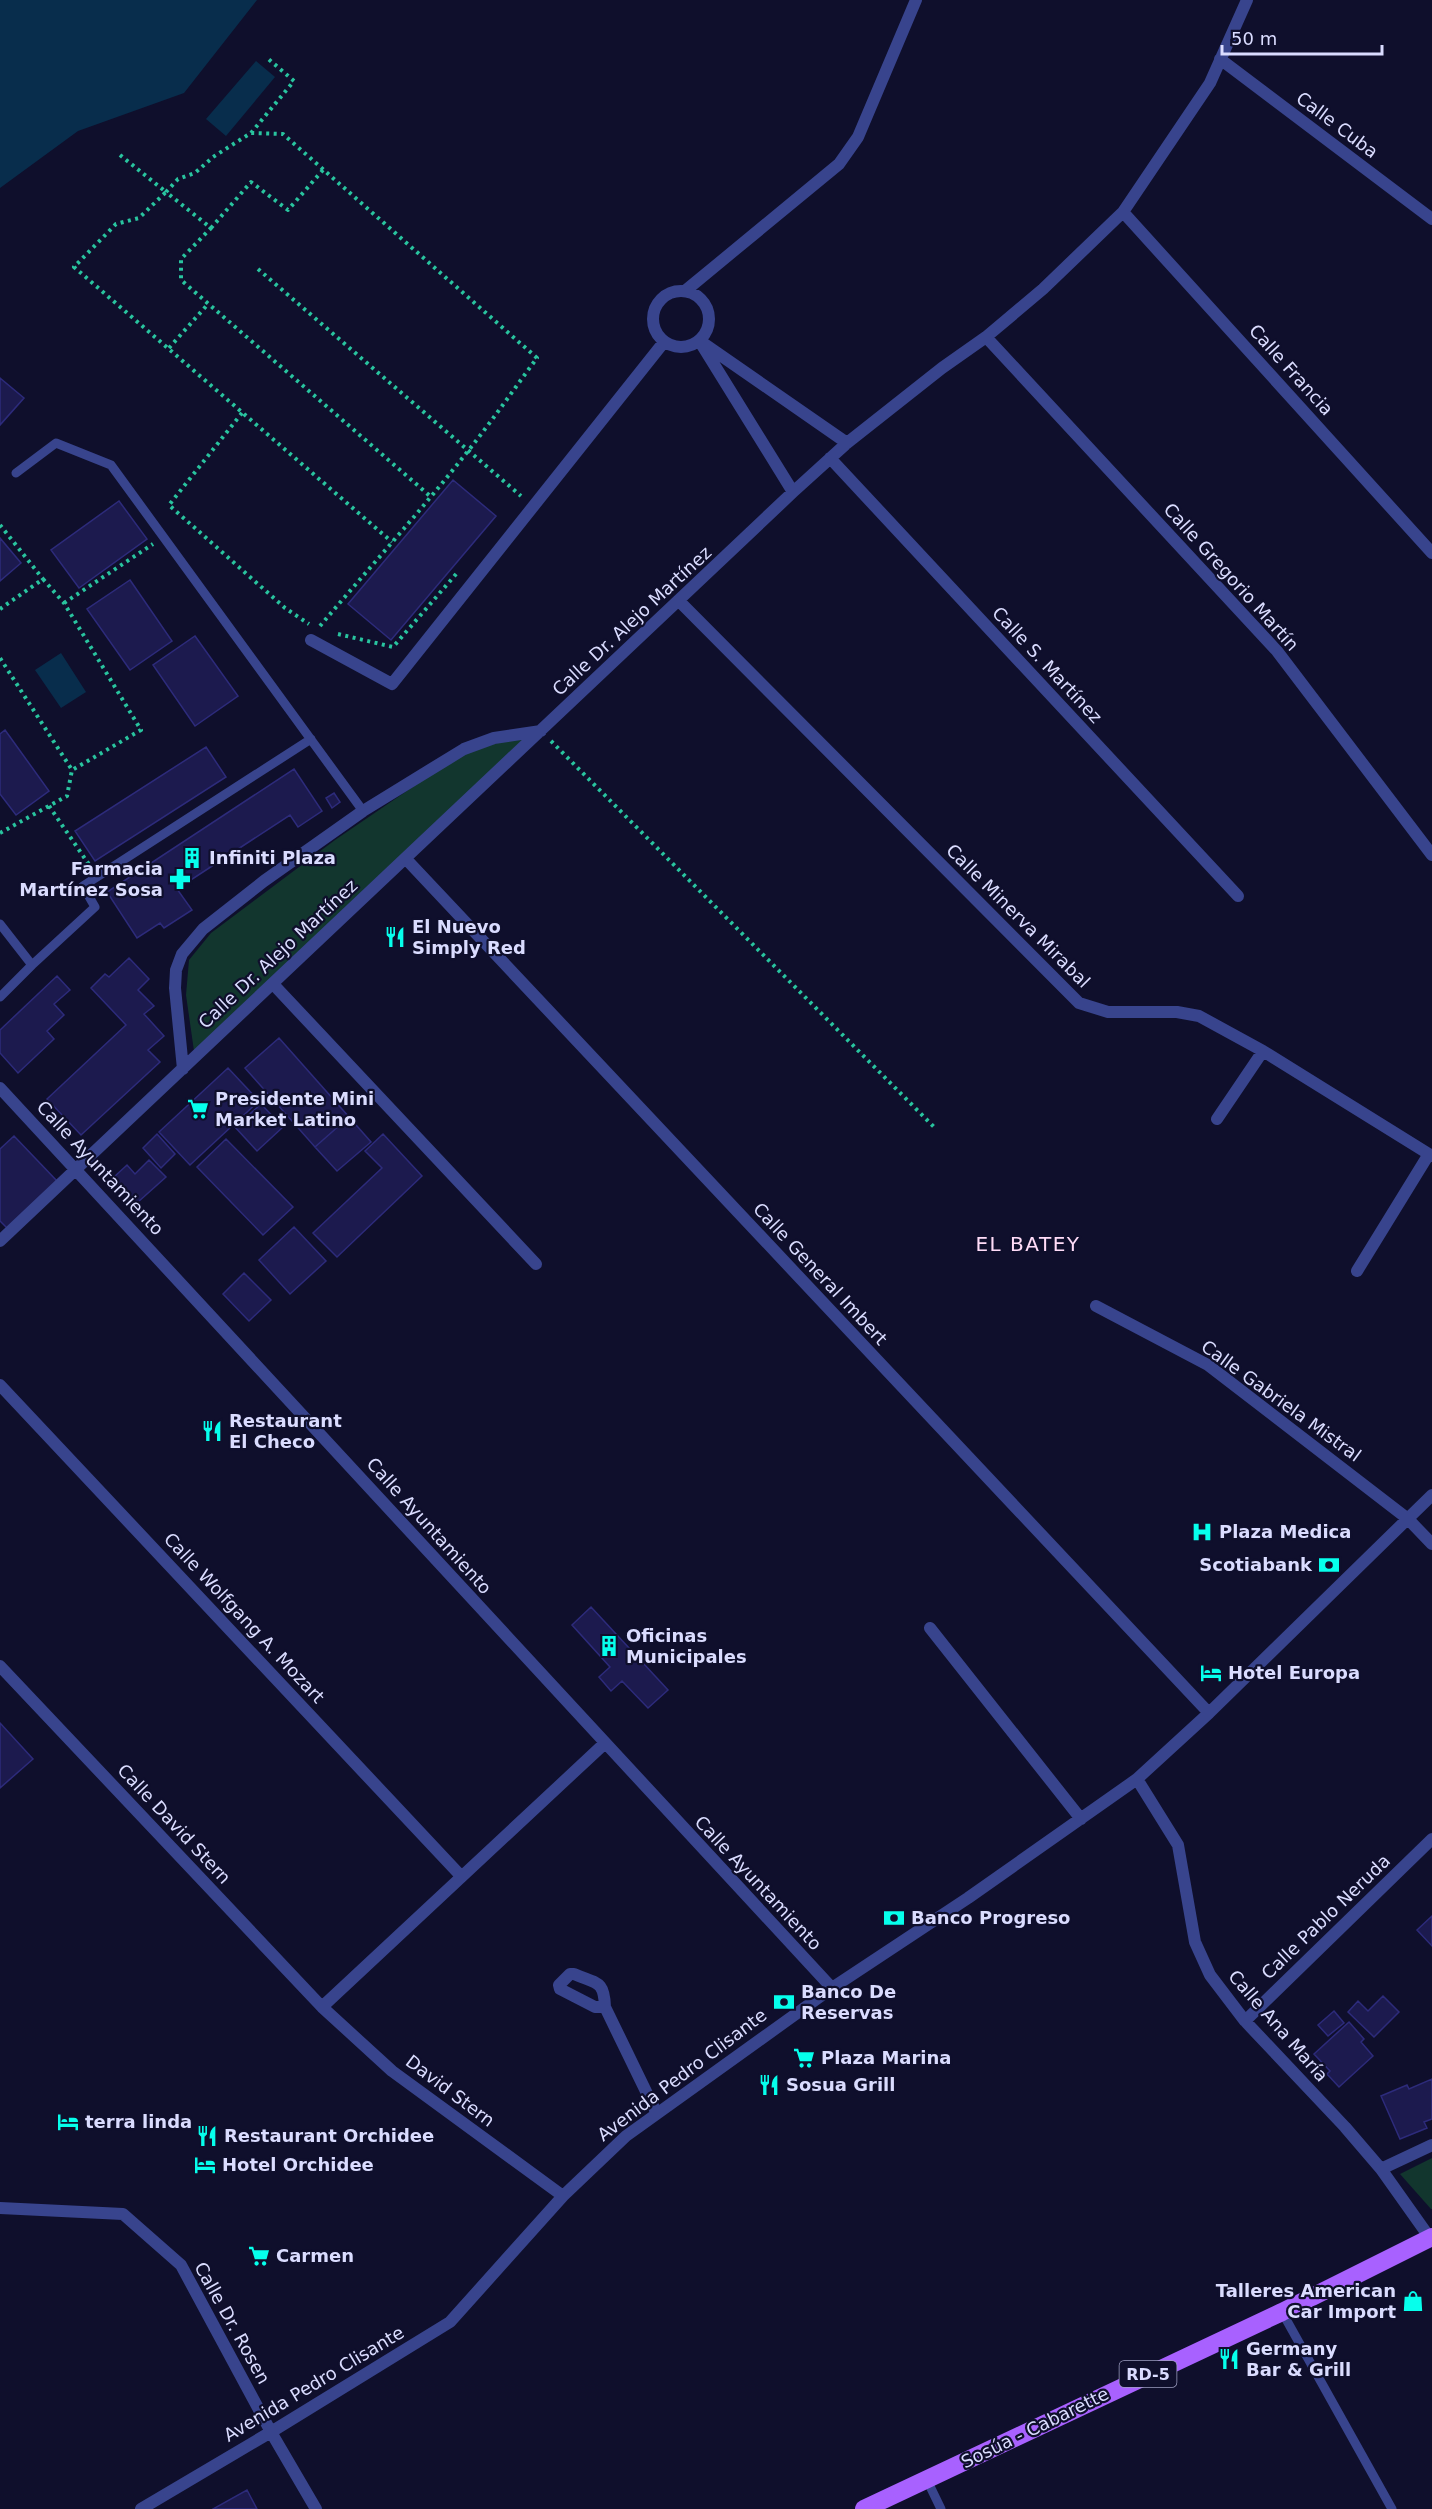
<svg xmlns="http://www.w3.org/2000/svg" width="1432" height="2509" font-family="'DejaVu Sans',sans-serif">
<rect width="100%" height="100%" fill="#0f0f2c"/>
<path fill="#12362e" d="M520,737l6,4 -332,310 -8,-56 3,-35 22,-27 124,-93 129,-88z
M1432,2158v51h-1l-31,-35z"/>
<path fill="#082d4c" d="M0,0h257l-73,93 -106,38 -78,57z
M256,61l19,16 -49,59 -20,-17z
M61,653l25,39 -25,16 -26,-38z"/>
<path fill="#1c1a4e" stroke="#2d2b7b" stroke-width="1.5" d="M0,378l24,20 -24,27z
M453,480l43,36 -105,124 -43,-36z
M119,501l28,38 -68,49 -28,-38z
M0,538l21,25 -21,18z
M130,580l42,61 -42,29 -43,-61z
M195,636l43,60 -43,30 -42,-61z
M5,730l44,61 -33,24 -16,-21v-60z
M206,747l20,30 -131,84 -20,-30z
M294,769l28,42 -24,16 -8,-12 -113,74 15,21 -28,18 -4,-5 -23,15 -30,-46z
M334,793l6,9 -8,6 -6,-10z
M129,958l20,21 -11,11 16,16 -10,8 20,22 -16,14 12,12 -79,73 -34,-36 79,-74 -35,-37 14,-14 4,3z
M57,976l13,14 -16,14 10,11 -17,16 7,8 -36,34 -18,-20v-23z
M279,1038l70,79 -34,30 -70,-79z
M228,1068l31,33 -69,64 -31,-33z
M261,1104l22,23 -26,24 -22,-24z
M349,1117l22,25 -34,29 -22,-24z
M157,1134l18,20 -14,14 -18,-20z
M383,1134l39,42 -85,81 -24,-24 69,-65 -17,-17z
M14,1136l43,45 -50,47 -7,-7v-72z
M226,1139l67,68 -30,28 -66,-68z
M149,1160l17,17 -28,25 -24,-25 13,-12 8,9z
M294,1227l32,34 -36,33 -31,-34z
M244,1273l27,27 -22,21 -26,-27z
M591,1607l77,83 -20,18 -26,-27 -11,10 -12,-14 11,-10 -38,-42z
M0,1723l33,36 -33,29z
M1432,1916v30l-15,-16z
M1383,1996l16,16 -25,25 -26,-25 10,-11 10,10z
M1334,2011l10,12 -16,13 -10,-11z
M1349,2022l15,17 -3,3 12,14 -34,31 -12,-13 3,-3 -16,-17z
M1432,2079v40l-8,3 3,6 -27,11 -19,-43 26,-11 2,4z
M247,2490l10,19h-44z"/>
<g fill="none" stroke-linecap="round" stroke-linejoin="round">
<path stroke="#29c49f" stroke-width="4" stroke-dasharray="3 4.5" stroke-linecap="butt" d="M251,133l43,-52 -28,-24
M120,155l46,37 -27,26 -23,6 -42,43 318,275
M211,228l40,-46 37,28 35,-40
M258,269l263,227
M169,348l39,-44
M242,413l-73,92 116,103 24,16
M0,525l43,54
M64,603l89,-59
M0,609l43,-30 21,24 77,127 -69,40 -72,-112
M320,626c49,-58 101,-115 148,-175 24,-30 46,-62 69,-93l-254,-224 -32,-1 -38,24 -18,16 -17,6 -12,13 45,36 -30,31v21l249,216
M338,634l55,13 64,-74
M551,741l384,387
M49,806l41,60
M0,833l67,-37 5,-26"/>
<path stroke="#38448d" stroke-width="9" d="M16,473l40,-30 55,22 252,346
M0,924l32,41 63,-58 -12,-21 228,-147
M0,997l32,-32
M1282,2312l110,197
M927,2480l14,29"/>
<path stroke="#38448d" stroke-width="12" d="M1220,59l212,160
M1123,212l309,341
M653 319a28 28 0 1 1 56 0a28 28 0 1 1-56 0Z
M685,291l154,-127 19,-27 58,-137
M986,337l291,314 155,204
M700,341l147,102
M702,345l91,147
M830,458l408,438
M679,601l400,402 29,9h69l22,4 64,35 169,105
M311,640l81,44 272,-342
M406,859l803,854
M273,984l263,280
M183,1069l-8,-81 1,-18 6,-16 21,-25 61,-48 99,-70 101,-62 30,-11 47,-7
M0,1088l832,900
M1217,1119l46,-68
M0,1241l793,-749 54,-49 95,-75 44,-31 57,-48 80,-77 87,-129 37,-83
M1357,1271l72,-117
M1096,1306l112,59 200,154 24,25
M0,1385l461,491
M930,1628l151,191
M0,1666l322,341 70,64 171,125
M1137,1779l41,66 17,97 15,33 35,46 100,106 36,42 49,69
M322,2007l282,-263
M605,2007c-1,-27 -8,-23 -31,-33h-4l-11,11 1,4 35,18h10l51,105
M1245,2021l187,-182
M1381,2169l51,-24
M0,2208l123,6 58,51 90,167 45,77
M141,2509l130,-77 179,-110 113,-126 63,-60 206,-148 136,-90 169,-119 72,-66 223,-218"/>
<path stroke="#a861ff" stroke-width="18" d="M864,2509l418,-197 150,-75"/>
</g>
<defs>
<symbol id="building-bare" viewBox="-9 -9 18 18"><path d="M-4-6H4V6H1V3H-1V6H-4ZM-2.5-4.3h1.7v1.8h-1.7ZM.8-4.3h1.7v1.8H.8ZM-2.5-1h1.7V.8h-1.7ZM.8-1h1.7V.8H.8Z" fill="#06ffec" stroke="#0f0f2c" stroke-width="2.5" paint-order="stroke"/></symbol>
<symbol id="pharmacy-bare" viewBox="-9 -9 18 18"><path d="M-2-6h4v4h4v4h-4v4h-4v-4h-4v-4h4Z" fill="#06ffec" stroke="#0f0f2c" stroke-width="2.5" paint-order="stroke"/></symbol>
<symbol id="restaurant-bare" viewBox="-9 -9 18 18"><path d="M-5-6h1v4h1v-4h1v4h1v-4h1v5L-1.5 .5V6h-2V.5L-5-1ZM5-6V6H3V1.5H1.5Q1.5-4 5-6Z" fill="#06ffec" stroke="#0f0f2c" stroke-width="2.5" paint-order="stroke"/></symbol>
<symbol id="supermarket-bare" viewBox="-9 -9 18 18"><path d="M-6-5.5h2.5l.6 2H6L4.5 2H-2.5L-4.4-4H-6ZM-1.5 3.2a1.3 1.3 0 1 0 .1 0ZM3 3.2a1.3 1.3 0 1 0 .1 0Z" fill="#06ffec" stroke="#0f0f2c" stroke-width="2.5" paint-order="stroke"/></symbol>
<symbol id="hospital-bare" viewBox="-9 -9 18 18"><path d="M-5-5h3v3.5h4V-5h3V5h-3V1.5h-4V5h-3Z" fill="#06ffec" stroke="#0f0f2c" stroke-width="2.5" paint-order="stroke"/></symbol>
<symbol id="bank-bare" viewBox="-9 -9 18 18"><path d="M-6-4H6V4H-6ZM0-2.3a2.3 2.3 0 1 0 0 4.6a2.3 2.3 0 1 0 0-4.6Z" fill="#06ffec" stroke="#0f0f2c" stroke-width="2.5" paint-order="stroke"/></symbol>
<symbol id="hotel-bare" viewBox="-9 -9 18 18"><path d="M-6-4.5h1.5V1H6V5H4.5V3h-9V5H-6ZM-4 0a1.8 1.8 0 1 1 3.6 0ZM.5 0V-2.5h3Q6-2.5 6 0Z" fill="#06ffec" stroke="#0f0f2c" stroke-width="2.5" paint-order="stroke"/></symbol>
<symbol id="shop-bare" viewBox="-9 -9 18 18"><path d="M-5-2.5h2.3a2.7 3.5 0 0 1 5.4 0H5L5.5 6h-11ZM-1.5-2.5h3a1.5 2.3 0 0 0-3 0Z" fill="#06ffec" stroke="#0f0f2c" stroke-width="2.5" paint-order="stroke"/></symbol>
</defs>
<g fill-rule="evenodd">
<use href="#building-bare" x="177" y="843" width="30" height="30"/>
<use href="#pharmacy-bare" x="165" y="864" width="30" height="30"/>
<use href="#restaurant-bare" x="380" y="922" width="30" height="30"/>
<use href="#supermarket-bare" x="183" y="1094" width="30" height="30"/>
<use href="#restaurant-bare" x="197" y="1416" width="30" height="30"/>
<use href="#hospital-bare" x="1187" y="1517" width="30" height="30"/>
<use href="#bank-bare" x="1314" y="1550" width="30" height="30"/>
<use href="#building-bare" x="594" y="1631" width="30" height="30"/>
<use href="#hotel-bare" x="1196" y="1658" width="30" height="30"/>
<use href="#bank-bare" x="879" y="1903" width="30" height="30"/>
<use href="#bank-bare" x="769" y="1987" width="30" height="30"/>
<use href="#supermarket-bare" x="789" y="2043" width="30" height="30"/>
<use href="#restaurant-bare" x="754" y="2070" width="30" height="30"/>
<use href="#hotel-bare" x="53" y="2107" width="30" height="30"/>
<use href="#restaurant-bare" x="192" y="2121" width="30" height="30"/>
<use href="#hotel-bare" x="190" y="2150" width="30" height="30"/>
<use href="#supermarket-bare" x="244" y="2241" width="30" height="30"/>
<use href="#shop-bare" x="1398" y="2286" width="30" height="30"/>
<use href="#restaurant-bare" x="1214" y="2344" width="30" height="30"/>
</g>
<g text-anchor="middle" stroke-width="4.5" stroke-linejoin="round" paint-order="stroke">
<rect fill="#0f0f2c" stroke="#9d9ec0" stroke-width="1.5" x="1119.5" y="2361" width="57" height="26" rx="4.5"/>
<g font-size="16" font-weight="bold" fill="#dadcff">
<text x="1148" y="2380">RD-5</text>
</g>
<g font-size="18" fill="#dadcff" stroke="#0f0f2c">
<text transform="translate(1337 125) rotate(37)" y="6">Calle Cuba</text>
<text transform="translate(1291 370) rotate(48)" y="6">Calle Francia</text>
<text transform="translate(1231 577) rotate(48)" y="6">Calle Gregorio Martín</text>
<text transform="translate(632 621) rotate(-43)" y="6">Calle Dr. Alejo Martínez</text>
<text transform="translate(1047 665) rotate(47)" y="6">Calle S. Martínez</text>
<text transform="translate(1018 916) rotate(45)" y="6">Calle Minerva Mirabal</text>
<text transform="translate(278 954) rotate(-43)" y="6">Calle Dr. Alejo Martínez</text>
<text transform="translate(100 1168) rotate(47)" y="6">Calle Ayuntamiento</text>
<text transform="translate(820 1274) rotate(47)" y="6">Calle General Imbert</text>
<text transform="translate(1281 1401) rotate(36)" y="6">Calle Gabriela Mistral</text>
<text transform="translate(429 1526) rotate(48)" y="6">Calle Ayuntamiento</text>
<text transform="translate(244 1618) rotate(47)" y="6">Calle Wolfgang A. Mozart</text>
<text transform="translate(174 1824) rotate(47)" y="6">Calle David Stern</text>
<text transform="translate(758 1883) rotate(47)" y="6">Calle Ayuntamiento</text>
<text transform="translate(1326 1917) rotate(-44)" y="6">Calle Pablo Neruda</text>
<text transform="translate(1278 2026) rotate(49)" y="6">Calle Ana María</text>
<text transform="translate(682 2075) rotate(-37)" y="6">Avenida Pedro Clisante</text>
<text transform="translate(450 2091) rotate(37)" y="6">David Stern</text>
<text transform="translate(232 2323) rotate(61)" y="6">Calle Dr. Rosen</text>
<text transform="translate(314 2384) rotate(-31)" y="6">Avenida Pedro Clisante</text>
<text transform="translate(1035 2428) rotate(-26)" y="6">Sosúa - Cabarette</text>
</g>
<g font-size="18" font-weight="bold" fill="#dadcff" stroke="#0f0f2c" text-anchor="start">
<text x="209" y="864">Infiniti Plaza</text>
<text x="163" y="875" text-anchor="end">Farmacia<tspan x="163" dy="21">Martínez Sosa</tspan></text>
<text x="412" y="933">El Nuevo<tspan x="412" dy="21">Simply Red</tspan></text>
<text x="215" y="1105">Presidente Mini<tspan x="215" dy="21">Market Latino</tspan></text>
<text x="229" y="1427">Restaurant<tspan x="229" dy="21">El Checo</tspan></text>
<text x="1219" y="1538">Plaza Medica</text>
<text x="1312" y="1571" text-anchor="end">Scotiabank</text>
<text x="626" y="1642">Oficinas<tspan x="626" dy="21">Municipales</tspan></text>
<text x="1228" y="1679">Hotel Europa</text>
<text x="911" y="1924">Banco Progreso</text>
<text x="801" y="1998">Banco De<tspan x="801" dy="21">Reservas</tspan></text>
<text x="821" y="2064">Plaza Marina</text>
<text x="786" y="2091">Sosua Grill</text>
<text x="85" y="2128">terra linda</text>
<text x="224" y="2142">Restaurant Orchidee</text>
<text x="222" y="2171">Hotel Orchidee</text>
<text x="276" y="2262">Carmen</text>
<text x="1396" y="2297" text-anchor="end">Talleres American<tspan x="1396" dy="21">Car Import</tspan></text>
<text x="1246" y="2355">Germany<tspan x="1246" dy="21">Bar &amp; Grill</tspan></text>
</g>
<g font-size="20" letter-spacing="1.5" fill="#ffdcf8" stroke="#0f0f2c">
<text x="1028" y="1251">EL BATEY</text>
</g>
</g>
<path d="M1222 45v9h160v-9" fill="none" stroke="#dadcff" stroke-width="3"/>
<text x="1231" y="45" font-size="18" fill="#dadcff" stroke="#0f0f2c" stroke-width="4.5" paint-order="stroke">50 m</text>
</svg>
